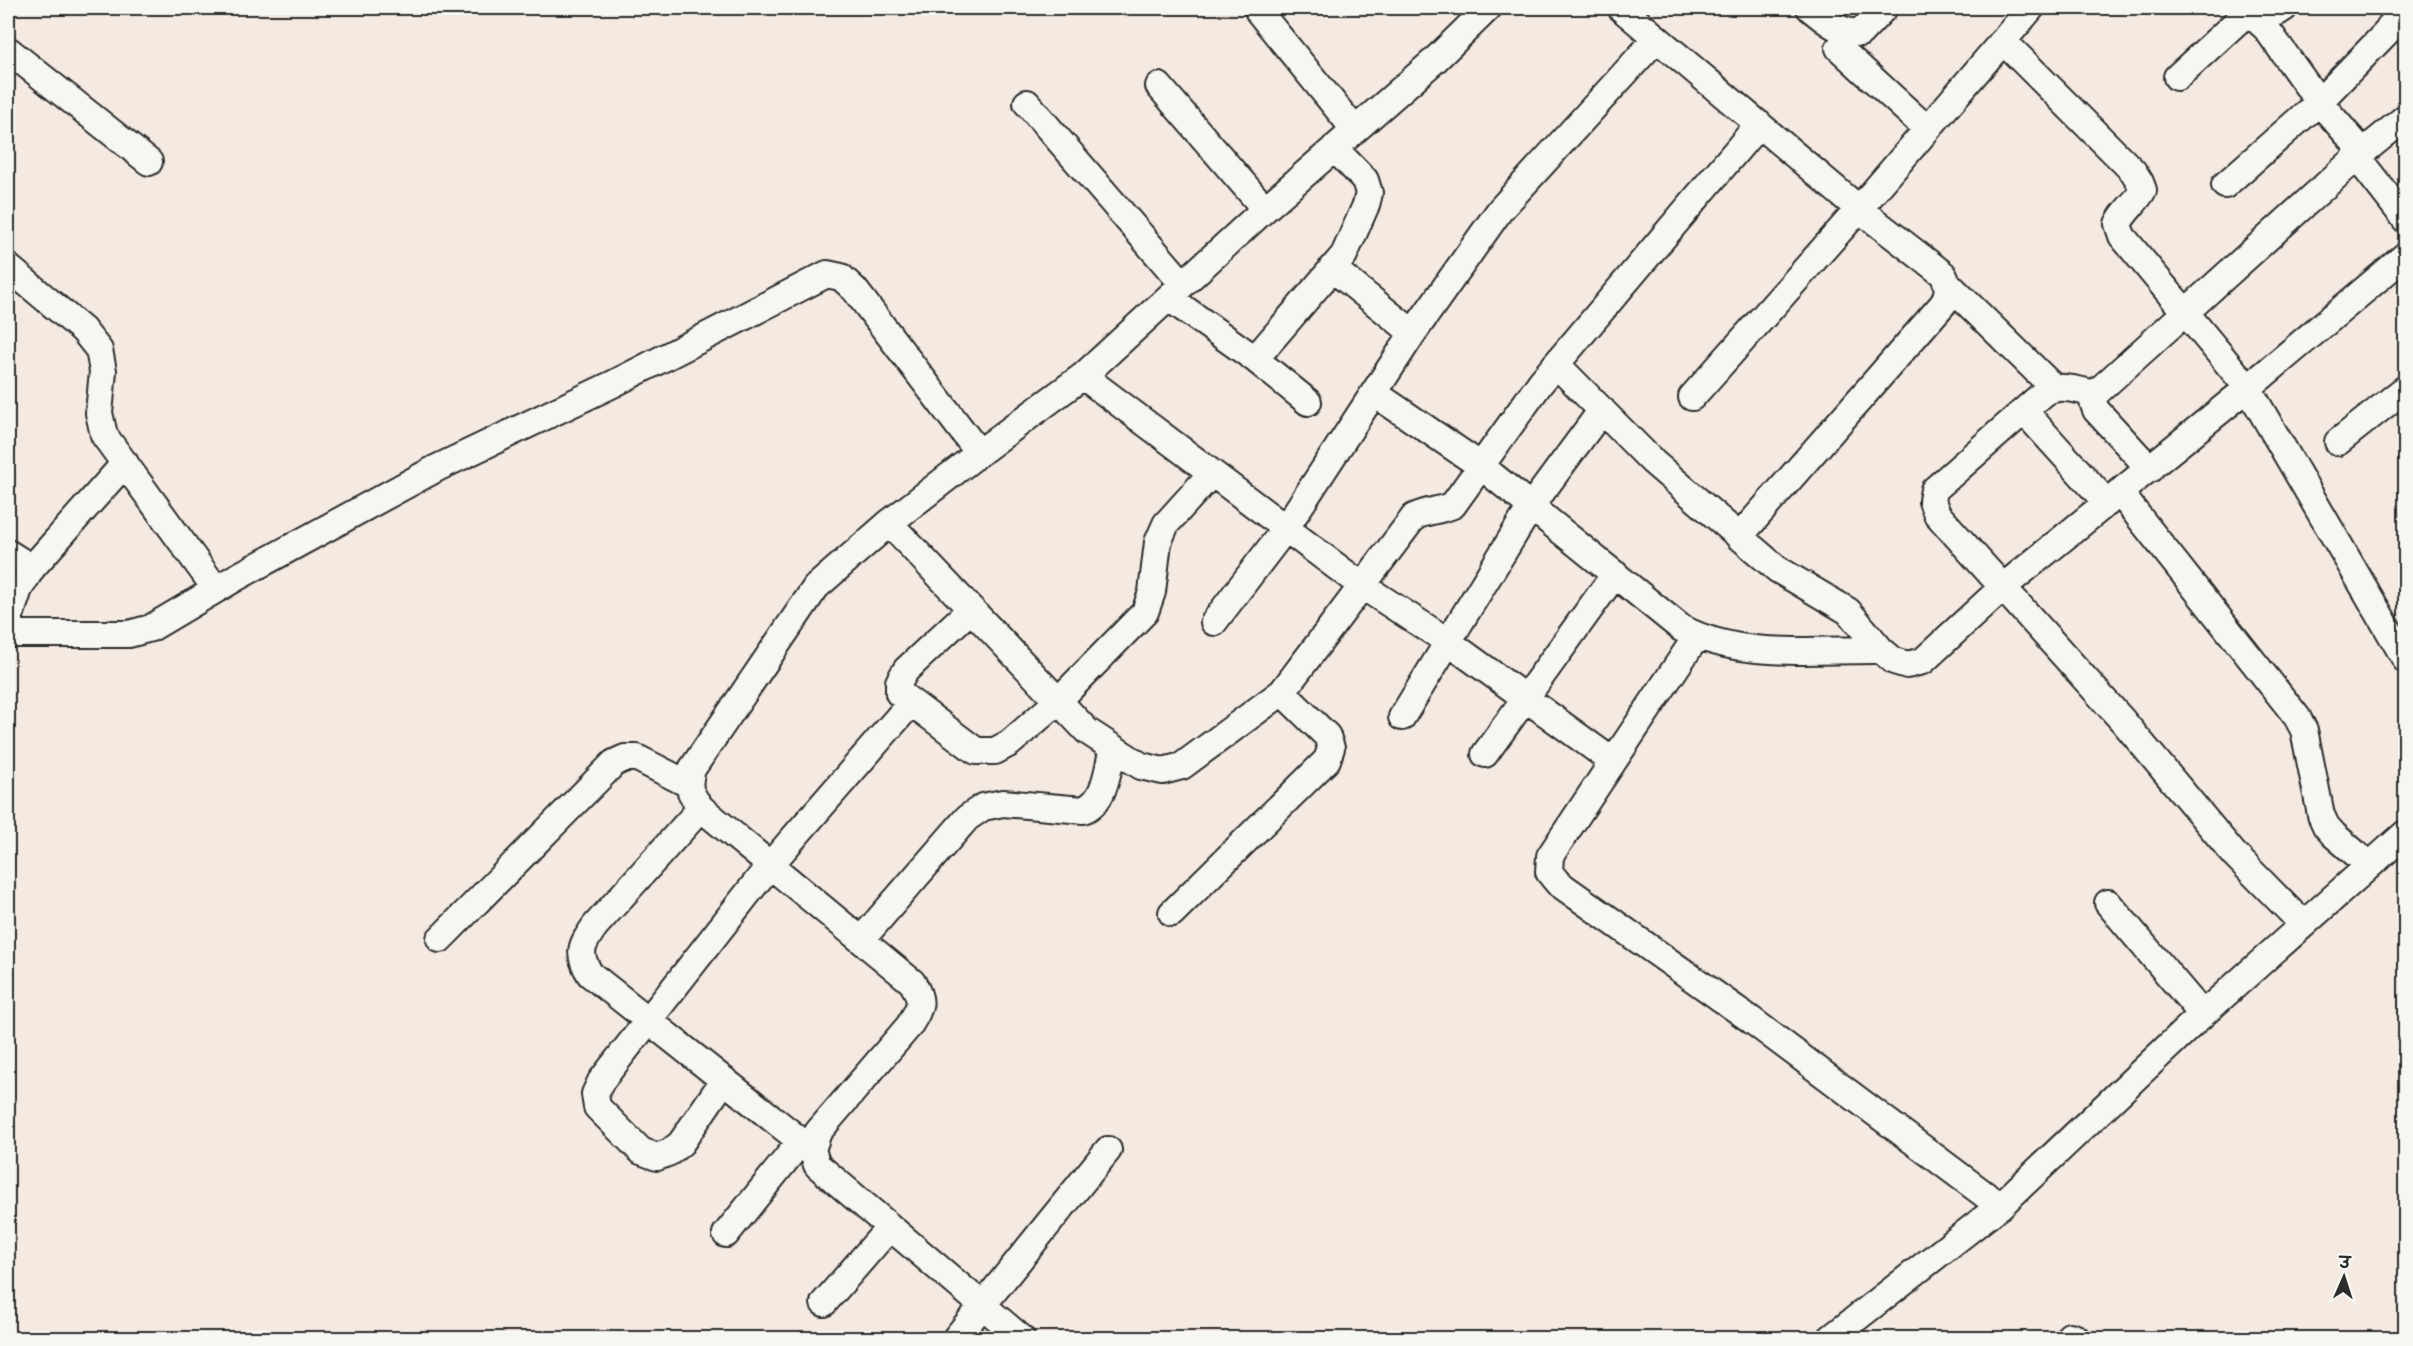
<svg xmlns="http://www.w3.org/2000/svg" width="2413" height="1346" font-family="Pangolin,'Playpen Sans Deva',sans-serif">
<rect width="100%" height="100%" fill="#f5eae2"/>
<filter id="ink" filterUnits="userSpaceOnUse"><feTurbulence type="fractalNoise" baseFrequency=".0167" numOctaves="2"/><feDisplacementMap in="SourceGraphic" scale="12" xChannelSelector="R" yChannelSelector="G"/><feConvolveMatrix kernelMatrix="1 2 1 2 8 2 1 2 1" color-interpolation-filters="sRGB"/></filter>
<g filter="url(#ink)">
<g fill="none" stroke-linecap="round" stroke-linejoin="round">
<defs>
<path id="minor" d="M1621,8l238,201 84,65c6,12 6,18 0,30l-204,233
M1810,8c16,13 28,24 50,25l24,-25
M2262,8l4,2 12,2 6,-4
M1259,12l96,118
M2003,41l130,130 7,11 3,8c-7,13 -19,21 -25,34l4,12 126,152 158,272
M1839,48l88,81
M8,50l141,112
M2177,77l75,-69
M1159,86l106,123
M1027,103l156,181
M2406,117l-49,40 49,63
M2225,185l94,-83 68,-70 15,-24
M8,267l75,63 16,20 4,21 -4,42 5,22 112,154
M1332,268l81,65
M1948,284l105,103
M1169,298l86,61 53,43
M1255,359l89,-104 22,-50 3,-12 -4,-13 -31,-32
M1556,364l97,98 124,107 71,42 33,39 13,11 13,4 16,-4 80,-74 245,-199 158,-133
M1083,376l278,209 86,56 165,120
M1374,393l107,73 200,162c61,32 133,21 200,22
M2095,394c-18,-4 -35,-11 -51,-1l-110,97 -2,11 5,13 186,207 111,133 69,70
M1692,397l167,-188 172,-201
M2024,411l83,92
M2338,442l68,-54
M2150,469l-54,-59 -3,-8 2,-8 262,-237 1,-7 -3,-7 -36,-41 -53,-74 -19,-17
M2120,493l177,224 7,13 17,85 5,11 8,9 35,30
M889,523l198,208 54,35 22,5 19,-5 100,-74 132,-175c13,-7 26,-6 39,-12l88,-123 218,-258
M8,553l24,15
M971,609l-65,61 -7,12v11l77,58h19l15,-8 48,-42 87,-89 7,-20 6,-50 8,-18 46,-51
M8,622l11,-33 13,-21 93,-105
M1214,622l71,-93 128,-196 87,-123 157,-172
M8,634h121l22,-6 86,-51 200,-109 176,-84 214,-110 14,3 14,13 124,163
M1697,636l-147,220 -1,16 9,11 192,136 250,187
M1402,717l130,-212 70,-95
M1485,754l130,-180
M701,808l-106,118c-14,20 -18,27 -5,48l222,176
M2108,903l94,111
M1172,913l155,-153 4,-12 -4,-12 -45,-44
M440,939l174,-176 11,-5h12l51,26
M861,940l106,-122 16,-11 20,-4 80,7c23,-9 24,-39 30,-62
M724,1080l-43,63 -11,9 -13,5 -16,-6 -44,-44 -2,-13 6,-13 169,-216 140,-161
M726,1234l75,-93
M824,1303l66,-76
M2070,1336l6,2
M956,1338l152,-188
M1021,1338l-204,-173 -5,-15 6,-18 91,-106c12,-20 15,-24 3,-44l-211,-174c-12,-16 -14,-20 -9,-39l124,-182 73,-64 90,-70 104,-77 182,-167 170,-149 53,-52
M1831,1338l169,-132 193,-183 213,-190"/>
</defs>
<use href="#minor" stroke="#2b2b2b" stroke-width="30"/>
<use href="#minor" stroke="#f6f6f2" stroke-width="26"/>
</g>
</g>
<rect width="2413" height="1346" fill="none" stroke="#f6f6f2" stroke-width="30"/>
<rect x="15" y="15" width="2383" height="1316" fill="none" stroke="#2b2b2b" stroke-width="2" filter="url(#ink)"/>
<g transform="translate(2344 1277) rotate(3)" stroke="#f6f6f2" stroke-width="4.5" paint-order="stroke">
<path d="M0-4.5L10 22L0 15L-10 22Z" fill="#2b2b2b"/>
<text y="-9" font-size="16" font-weight="bold" text-anchor="middle" fill="#2b2b2b">उ</text>
</g>
</svg>
